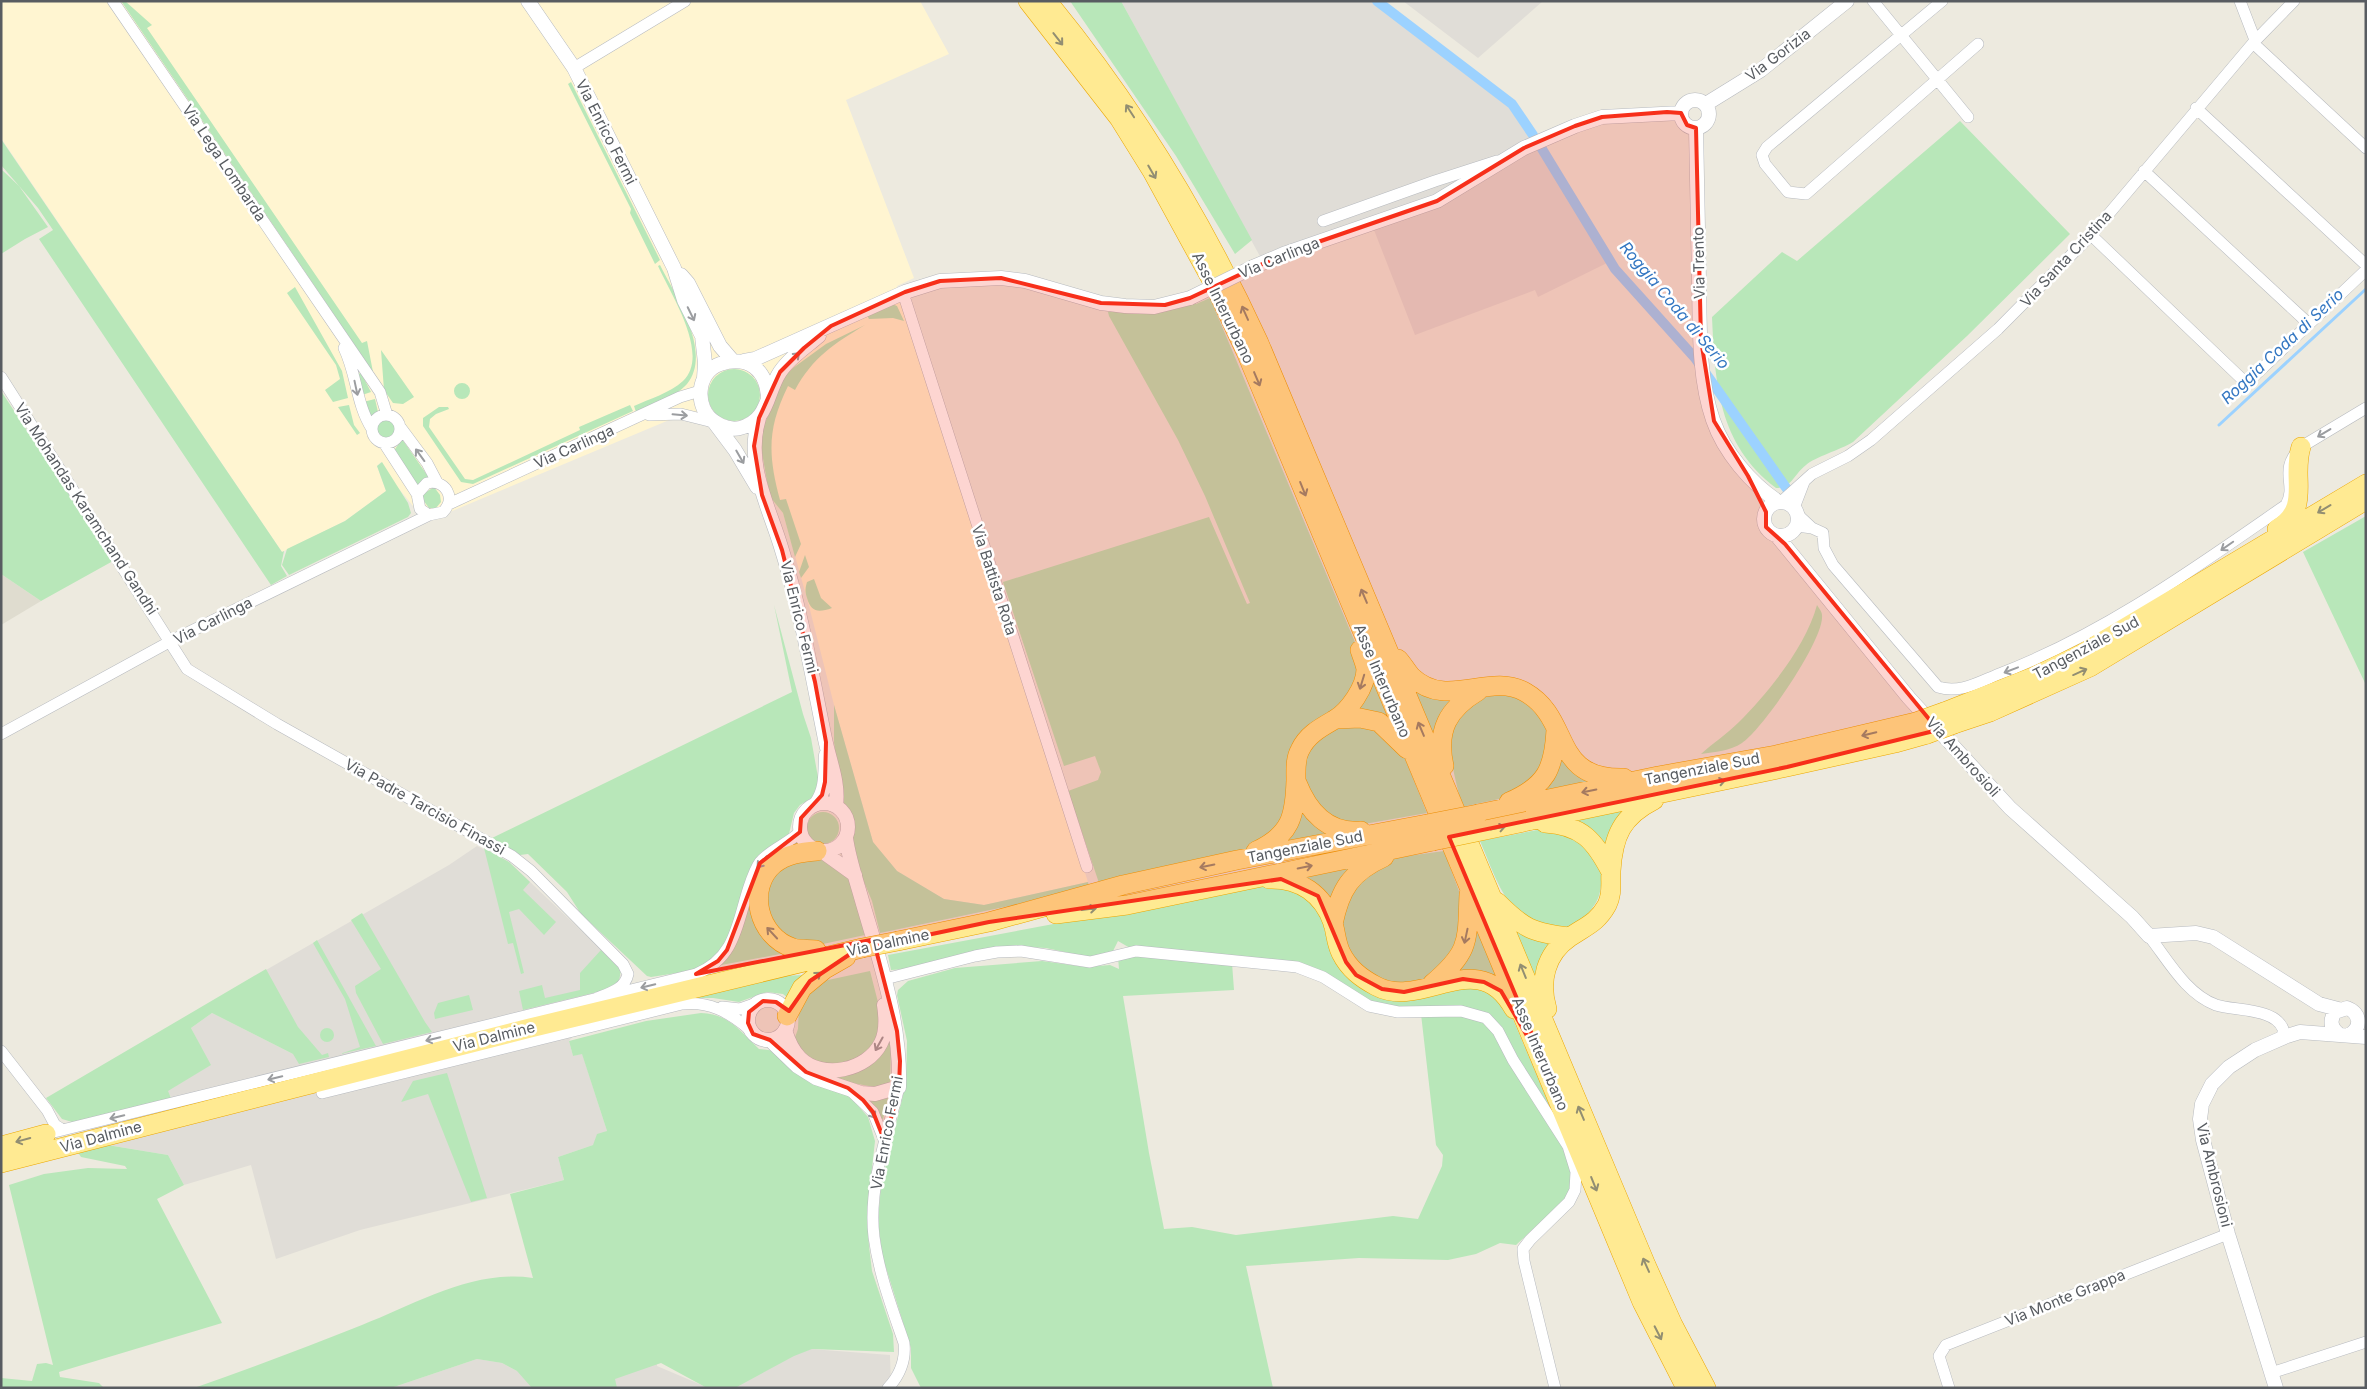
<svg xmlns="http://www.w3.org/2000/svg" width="2367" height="1389" font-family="Inter,sans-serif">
<rect width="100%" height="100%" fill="#edeadf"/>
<path fill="#fff5d1" d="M1,1h919l29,53 -103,46 68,178 -17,8 191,596 -104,23 -40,-6 -47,-28 -24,-29 -39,-137 -25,-99 -26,-93 -12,-15 -11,-63 -86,-17 -248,104 -31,-38 -14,-22 -4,4 9,25 -41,30 -63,31 -281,-414z"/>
<path fill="#e0ddd7" d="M1121,1h253l137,104 23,35 -97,60 -175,60z
M1403,1h140l-65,57z
M1537,147l70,116 -69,34 -3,-7 -120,45 -41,-105 66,-23z
M477,846l32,16 98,93 14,21 -52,65 4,15 9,-3 25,78 -14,14 -35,12 6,23 -204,50 -84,29 -25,-94 -67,20 -16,-30 -72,-12 -8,-25 83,-21 -4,-6 43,-26 -19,-37 21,-15 81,41 -27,-84 183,-105z
M811,1349l79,6 1,33h-500l86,-29 25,4 15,8 140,-15v10l47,20z"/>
<path fill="#dfdccf" d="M1,574l40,27 -40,24z"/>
<path fill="#b8e7b9" d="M121,1h4l27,24 -5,3 215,315 5,-2 6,31z
M1070,1h51l131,239 -17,14 -59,-98z
M571,82l89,178 -5,4 -25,-51 1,-4 -63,-125z
M1960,121l110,113 -103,102 -114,106c-13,8 -38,15 -47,23 -12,9 -14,23 -30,23 -58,-44 -61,-105 -64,-171l70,-65 15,9z
M1,139l281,413 2,-1 -3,15 6,10 -16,9 -230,-343 -2,-3 14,-9 -15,-22 -37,-43z
M1,169l18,17 29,41 -23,12 -24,15z
M660,265c15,30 53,87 27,119 -11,13 -35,20 -51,28l-2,-6c15,-7 36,-13 49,-25 28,-26 -13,-88 -25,-115z
M295,287l47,84 6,27 -15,4 -8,-12 15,-11 -4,-14 -49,-72z
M1210,298l145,344 4,30 -11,27 -41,30 -20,86 -31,32 -157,36 -31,-92 30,-11 3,-8 -6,-16 -31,10 -61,-184 206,-65 38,87 3,-1 -45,-107 -27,-56 -69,-124 -1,-4 3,-1c30,6 56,3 83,-10l2,3z
M892,304l5,2 7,15 -11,-3 -24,1 -2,-4z
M865,325c-30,18 -53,33 -70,65l-7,-4c-21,43 -20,69 -8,114l6,-1 15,45 -6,13 -12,-44 -12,-15 -3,-11 -7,-40 2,-20 11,-24v-9l5,-12 14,-14 33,-24z
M381,350l33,47 -11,7 -10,-1 -9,-13z
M708 395a26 26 0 1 1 52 0a26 26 0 1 1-52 0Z
M361,373l10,19 -9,3 -5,-21z
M454 391a8 8 0 1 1 16 0a8 8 0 1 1-16 0Z
M1,391l112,170 -72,40 -40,-27z
M375,399l3,13 -2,3 -8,1 -5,-14z
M349,405l5,20 6,8 -3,2 -19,-28z
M630,405l3,6 -160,73 -12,-2 -38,-56v-8l16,-11h9l1,2 -13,5 -6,5 -1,8 36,52 8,1 107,-50 -1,-3z
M375 429a11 11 0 1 1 22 0a11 11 0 1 1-22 0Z
M402,439l30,43 -13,8 -26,-38z
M382,462l26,41 3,10 -3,4 -119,58 -7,-10 5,-16 58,-28 41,-30 -9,-25z
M434,487l6,8 1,7 -5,6h-7l-9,-12z
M2366,516v166l-1,1 -62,-131z
M805,555l4,12 -8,11 -2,-6z
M814,579l7,19 11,10c-14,5 -21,4 -25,-10 -2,-6 -2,-9 0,-16z
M774,605l29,109 8,24 8,45 -4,13 -15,9 -6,8 -5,21 -62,109 -19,21 -18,7 -39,6 -4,-1 -66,-62 -14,-22 -39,-38 -8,1 -28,-17 300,-146z
M1817,605c2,3 5,7 5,10 3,24 -60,115 -80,128 -12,8 -27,9 -41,11 12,-11 26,-20 38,-32 30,-30 67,-76 78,-117z
M1370,671l22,51 -29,-9 -7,-7z
M1405,677l51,19 -19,56z
M1503,694l21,6 24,23 -5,45 -30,28 -51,11c-7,-33 -24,-74 6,-99 11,-10 20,-13 35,-14z
M834,705l39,137 24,29 47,28 40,6 104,-23 1,4 -75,19 -134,28 -8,-32 -23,-55 3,-18 -2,-13 -8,-10 -8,-63z
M1367,724l37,32 23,57 -74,13 -26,-7 -22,-30v-34l27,-29z
M1560,745l35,36 -59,15z
M1632,805l-23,48c-11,-21 -22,-25 -43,-34z
M1297,808l39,27 -54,7z
M807 828a16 16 0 1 1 32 0a16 16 0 1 1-32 0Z
M1553,827l12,1 36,37c2,33 -3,39 -26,62 -67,-1 -72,-32 -95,-86z
M797,842l3,7 -47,47 38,56 -75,14 36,-82 35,-38z
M484,848l25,14 21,20 -7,8 33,32 -12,13 -25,-26 -10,3 15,61 -3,1 -8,-31 -5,1z
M1444,851l18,48 1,36 -26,37 -15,8 -25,3 -15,-3 -24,-15 -16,-29 2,-34 29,-34 20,-10z
M823,858l28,23 14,54 -56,12 -32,-11 -15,-42 16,-28z
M1360,862l-28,47 -38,-31z
M1279,884l33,16 10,19 7,28 17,28 19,15 87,-5 36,5 22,22 43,102 -67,-98 -88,-6 -29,-7 -45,-29 -194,-26 -12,-7 -5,10 -25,6 -42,-9 -40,-2 -22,3 -65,19 -28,2 -3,-15 374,-70z
M362,913l63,109 7,10 -49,12 -27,-51 -1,-7 26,-17 -30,-49z
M1475,915l32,78 -47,-19 -4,-4z
M1508,917l52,23 -20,53z
M317,940l59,106 -36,8 20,-7 -15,-48 -32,-56z
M601,950l20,20 -2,11 -9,8 -87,21 -4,-19 23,-6 3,13 35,-8v-17z
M1136,954l96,9 2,27 -111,6 26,157 15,76 28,-2 44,8 157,-19 25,3 24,-53 1,-11 -7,-10 -15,-131 40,-1 24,6 75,120 13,30 -4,27 -53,49 -16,-2 -24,11 -28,6 -89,-2 -113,8 27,122h-352l-10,-20v-20l-29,-93 -4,-34 3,-36 25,-102 1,-42 -10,-46 1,-5 10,-9 47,-13 87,-7 44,6 24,-2 9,4 -1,-12z
M266,969l32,58 24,28 6,-2 1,4 -30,7 -6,-10 -81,-41 -21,15 20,37 -43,26 3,7 -99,24 -10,-3 -16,-21z
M870,971l10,39v22l-14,23 -28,12 -30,-8 -14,-19 4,-11 1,-26 15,-20z
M803,975l-14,24 -6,-5 -16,-2 -28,10 -26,-4h-25l94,-22z
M469,995l4,15 -38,9 -1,-6 4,-10z
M701,1013c28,1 39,18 58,36l17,2 71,42 21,24 7,24 -8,72 2,33 3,25 21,63 1,18 -82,-3 -18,7 -59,32h-28l-46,-25 -46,16 2,9h-85l-15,-17 -15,-8 -25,-4 -86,29h-197c57,-20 113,-41 168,-63 54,-21 111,-56 171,-47l-23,-84 54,-14 -6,-23 35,-12 4,-11 10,-3 -25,-77 -9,2 -4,-15 77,-20z
M889,1028l2,23 -1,31 -10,6 -50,-9 5,-5h9z
M320 1035a7 7 0 1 1 14 0a7 7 0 1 1-14 0Z
M447,1073l40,125 -16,4 -43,-108 -27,8 12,-21z
M888,1098l-5,21h-1l-12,-19z
M83,1141l85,14 16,30 -27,14 65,124 -163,49 1,5 39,6 5,5h-103v-10l31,3 5,-17 9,-1 7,2 -44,-180 35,-11 44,-6 39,1 -2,-3 -44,-9 -8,-12z"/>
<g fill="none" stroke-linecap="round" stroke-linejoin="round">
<path stroke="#9cd2ff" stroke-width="3" d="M2219,425l147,-136"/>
<path stroke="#9cd2ff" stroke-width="10" d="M1377,1l135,103 21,31
M1542,149l73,120 80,89 92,131"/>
<defs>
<path id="minor" d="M113,1l267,391 7,23
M1873,1l95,116
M1942,1l-175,146 -5,8 3,9 23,28 18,2 172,-150
M2240,1l15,39
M2253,43l113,105
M574,68l111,-67
M2196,108l170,157
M2144,171l165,153
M1323,221l112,-40 62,-20
M2091,235l153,146 7,-2 115,-109
M905,292v7l182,568
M344,348c13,27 12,56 28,81
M1,377l186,292 90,55 235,132 19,15 92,93 5,10c-3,15 -18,19 -31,24
M372 429a14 14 0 1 1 28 0a14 14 0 1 1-28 0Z
M649,415l32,-1 32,8
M401,428l26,35 10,19
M384,443l33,51
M1781,502l31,-28 36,-18 23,-16 127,-111 93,-94 162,-192 41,-42
M449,504l231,-107 20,-6
M1794,508l10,-26
M1798,515l14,13
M1797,526l15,2 11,5 1,15 9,17 105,122c22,7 41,-5 61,-13 105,-40 196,-106 287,-169 12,-22 -9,-33 15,-58l65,-39
M1,734l170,-93 258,-126 14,-3c14,-14 2,-33 -16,-29l-10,11 3,15 9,6
M2149,936c19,24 37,58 67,69 19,6 59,3 67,24v9
M885,979l90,-23 22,-4 24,-1 69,11 46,-11 161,16 26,10 46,29 29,6 63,-1 25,7 12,13 15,29 55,86 8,26 -1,18 -6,12 -39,38 -7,9 1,12 31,127
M722,1007l18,2 17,-6
M1,1051l46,59 8,15 8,5
M851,1091l22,21 12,30
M322,1093l360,-89c27,-3 47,8 67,25
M46,1134l650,-160c40,-16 41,-51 53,-87 3,-9 6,-18 11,-25 11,-13 28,-18 40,-30
M2271,1373l95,-31
M888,1388c12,-13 18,-27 16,-45 -12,-35 -25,-69 -30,-106 -6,-50 13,-102 25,-150
M1949,1388l-10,-32 7,-11 282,-111"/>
<path id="tertiary" d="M528,1l46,67 100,200 10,32 18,36 3,27 -1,15
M1681 114a14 14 0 1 1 28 0a14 14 0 1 1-28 0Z
M1706,104l55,-34 86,-69
M1696,128c1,51 2,102 3,152 1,46 -1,97 14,140 11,32 38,64 66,82
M1253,267l33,-14 151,-52 87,-53 51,-22 27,-9 79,-4
M681,275l7,8 32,63 12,14
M744,361l11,-2 150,-67 35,-11 61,-3 24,3 76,22 24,3 29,1 36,-9
M768,399c-1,-29 -19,-44 -48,-35 -24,8 -26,45 -5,58 7,5 17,8 25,6 29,-7 26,-35 40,-56 9,-14 26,-25 39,-36
M759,418c-14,46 9,86 22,129 20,63 31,128 44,192 5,24 14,43 11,67
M714,422l21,28 22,37
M1764 519a17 17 0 1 1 34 0a17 17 0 1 1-34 0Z
M1777,536l132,162 101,110 122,109 17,19 47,-3 17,4 106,67 19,5
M800 827a24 24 0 1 1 48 0a24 24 0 1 1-48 0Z
M816,804c11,-15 9,-31 10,-49
M823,852l32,23
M748 1020a20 20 0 1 1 40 0a20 20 0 1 1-40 0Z
M785,1030c3,10 7,20 15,28 22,22 67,13 81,-15 6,-12 5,-25 3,-38
M2340,1035c-9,-6 -11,-14 -5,-23l12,-4c14,5 15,20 2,27
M770,1040l27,26 19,12 45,15 14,1 24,-7c2,-63 -18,-122 -36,-183 -6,-22 -14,-44 -17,-66
M2276,1388l-48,-154 -25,-94 -3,-21 2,-15 10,-20 17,-17 26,-17 32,-14 13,-4 66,5"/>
<path id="trunk" d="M1028,1l91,117 33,53 64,117 30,64 396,950 44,86
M1047,1c86,104 156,220 212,342l387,922 27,60 33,63
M2277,529c35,-21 14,-51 24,-82
M1398,659c5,5 9,13 14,18 35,33 77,-5 113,15 48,27 25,88 99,86
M1944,712l91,-36 48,-23 283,-169
M1336,719l24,-1 19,4 28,27
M1954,724l36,-12 100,-45 276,-167
M1444,766c-8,-36 4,-57 34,-75
M1297,783c11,28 31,51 64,48
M1509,802c37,-16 45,-33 47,-72
M1478,814l180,-38 118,-21 140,-33
M1528,821l259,-54 108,-24 32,-9
M1545,823c37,2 50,18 66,49
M1256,851c35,-16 39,-35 40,-71 0,-10 -1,-21 4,-30 7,-15 20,-22 34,-30 15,-9 32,-33 32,-51 -1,-6 -4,-13 -6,-19
M1269,879c31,-1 54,15 64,44 3,10 3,20 8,30 8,16 20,25 35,33 47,25 102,-43 138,23
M1497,902c26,26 35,31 72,35
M1056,914l71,-9 306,-64
M1333,924c7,-35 18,-52 51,-67
M898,941l91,-19 134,-37 114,-25 190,-36
M816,950c-8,-1 -16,0 -23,-2 -35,-11 -47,-60 -19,-84 13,-10 28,-12 43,-13
M1432,984c39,-33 35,-43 37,-90
M1547,1009c-8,-27 -2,-55 23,-72 16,-11 27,-14 37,-32 6,-12 3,-22 4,-34 2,-35 11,-55 43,-71
M787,1016l15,-28 23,-19 21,-12
M1,1146l45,-12
M1,1163l529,-135 332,-80"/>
</defs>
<use href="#minor" stroke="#b7babf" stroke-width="12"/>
<use href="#tertiary" stroke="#b7babf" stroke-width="15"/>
<use href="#trunk" stroke="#eba600" stroke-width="20"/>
<use href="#minor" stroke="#fff" stroke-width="11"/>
<use href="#tertiary" stroke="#fff" stroke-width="14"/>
<use href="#trunk" stroke="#ffea92" stroke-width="19"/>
<defs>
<path id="tertiary-bridge" d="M1190,298l63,-31"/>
<path id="trunk-bridge" d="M1916,722l28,-10
M1927,734l27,-10
M1427,824l51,-10
M1433,841l95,-20
M862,948l36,-7"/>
</defs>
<use href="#tertiary-bridge" stroke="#b7babf" stroke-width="15" stroke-linecap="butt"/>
<use href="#trunk-bridge" stroke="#eba600" stroke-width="20" stroke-linecap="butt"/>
<use href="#tertiary-bridge" stroke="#fff" stroke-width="14"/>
<use href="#trunk-bridge" stroke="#ffea92" stroke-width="19"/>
</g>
<defs><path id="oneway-shaft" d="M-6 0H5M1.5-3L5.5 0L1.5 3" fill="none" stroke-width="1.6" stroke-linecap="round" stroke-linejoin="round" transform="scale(1.25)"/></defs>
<g stroke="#928e72">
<use href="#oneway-shaft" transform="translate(1058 39) rotate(52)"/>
<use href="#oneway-shaft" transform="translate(1130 111) rotate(-123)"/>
<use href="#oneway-shaft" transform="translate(1152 172) rotate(60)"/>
<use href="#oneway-shaft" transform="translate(1245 313) rotate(-114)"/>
<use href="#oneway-shaft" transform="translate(1257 379) rotate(67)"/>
<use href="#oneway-shaft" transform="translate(1303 489) rotate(68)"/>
<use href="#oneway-shaft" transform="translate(2324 509) rotate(149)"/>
<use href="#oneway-shaft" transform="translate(1364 596) rotate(-113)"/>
<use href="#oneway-shaft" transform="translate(2080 672) rotate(-24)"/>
<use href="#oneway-shaft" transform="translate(1362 682) rotate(107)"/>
<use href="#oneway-shaft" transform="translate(1421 729) rotate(-113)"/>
<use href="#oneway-shaft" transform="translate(1869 734) rotate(167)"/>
<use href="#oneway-shaft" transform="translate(1718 782) rotate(-12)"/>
<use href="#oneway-shaft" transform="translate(1589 791) rotate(168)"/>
<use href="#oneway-shaft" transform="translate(1498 828) rotate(-11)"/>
<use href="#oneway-shaft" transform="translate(1207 866) rotate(168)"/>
<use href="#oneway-shaft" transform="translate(1305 867) rotate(-12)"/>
<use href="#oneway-shaft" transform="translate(1089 909) rotate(-7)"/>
<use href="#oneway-shaft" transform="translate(772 933) rotate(-133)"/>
<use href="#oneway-shaft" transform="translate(1466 936) rotate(102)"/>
<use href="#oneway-shaft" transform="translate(1523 971) rotate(-112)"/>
<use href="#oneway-shaft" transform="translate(815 977) rotate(-38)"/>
<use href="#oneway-shaft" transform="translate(1581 1113) rotate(-113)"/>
<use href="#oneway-shaft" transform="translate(23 1140) rotate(165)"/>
<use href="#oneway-shaft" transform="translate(1594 1184) rotate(68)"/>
<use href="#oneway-shaft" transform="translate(1646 1265) rotate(-114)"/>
<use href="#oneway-shaft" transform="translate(1658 1333) rotate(63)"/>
</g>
<g stroke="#9b9da0">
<use href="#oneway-shaft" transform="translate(691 314) rotate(64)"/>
<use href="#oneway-shaft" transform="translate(794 358) rotate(-44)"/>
<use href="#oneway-shaft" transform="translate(356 388) rotate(78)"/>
<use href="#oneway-shaft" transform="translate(680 415) rotate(5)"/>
<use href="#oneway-shaft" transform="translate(2324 433) rotate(149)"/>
<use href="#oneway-shaft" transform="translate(420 455) rotate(-126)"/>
<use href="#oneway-shaft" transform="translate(740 457) rotate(60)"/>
<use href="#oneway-shaft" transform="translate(2227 546) rotate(145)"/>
<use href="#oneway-shaft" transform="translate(2011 670) rotate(159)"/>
<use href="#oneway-shaft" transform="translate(762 862) rotate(130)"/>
<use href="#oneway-shaft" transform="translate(648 986) rotate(166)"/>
<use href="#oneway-shaft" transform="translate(433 1039) rotate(166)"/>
<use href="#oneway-shaft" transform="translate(879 1044) rotate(119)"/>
<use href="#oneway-shaft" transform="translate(275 1078) rotate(166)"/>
<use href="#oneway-shaft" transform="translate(871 1112) rotate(55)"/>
<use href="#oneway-shaft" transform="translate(117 1117) rotate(166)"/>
</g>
<path fill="#f72f1a" fill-opacity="0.2" stroke="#f72f1a" stroke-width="4" stroke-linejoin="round" d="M1667,112l14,1 6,12 9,3 5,212 13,81 34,55 18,36v15l19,17 153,186 -151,37 -338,70 98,233 -46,-79 -17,-9 -21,-3 -59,13 -22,-3 -26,-14 -10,-13 -28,-66 -37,-17 -292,43 -114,24 22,85 3,30 -1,26 -14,55 -12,-30 -10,-12 -15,-12 -42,-16 -36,-32 -17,-6 -5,-11 1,-11 14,-11 13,1 13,9 21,-30 61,-41 -175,34 22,-13 9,-11 33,-87 40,-31 1,-14 21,-23 3,-13 1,-40 -11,-60 -33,-132 -20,-55 -8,-49 5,-28 21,-46 24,-24 27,-22 74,-34 35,-11 61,-3 100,25 64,2 25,-7 96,-45 151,-52 87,-53 51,-22 27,-9z"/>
<g text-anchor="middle" stroke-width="5" stroke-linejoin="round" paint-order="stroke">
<g font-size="15" fill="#585c61" stroke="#fff">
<text transform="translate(1778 55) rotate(-37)" y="5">Via Gorizia</text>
<text transform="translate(606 132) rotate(63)" y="5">Via Enrico Fermi</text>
<text transform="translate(224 163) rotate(56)" y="5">Via Lega Lombarda</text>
<text transform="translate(1279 258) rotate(-22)" y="5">Via Carlinga</text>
<text transform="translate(2066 259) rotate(-47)" y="5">Via Santa Cristina</text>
<text transform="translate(1699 263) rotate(-91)" y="5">Via Trento</text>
<text transform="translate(1223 308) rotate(64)" y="5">Asse Interurbano</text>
<text transform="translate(574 447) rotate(-24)" y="5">Via Carlinga</text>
<text transform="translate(86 509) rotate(57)" y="5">Via Mohandas Karamchand Gandhi</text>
<text transform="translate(994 580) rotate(72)" y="5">Via Battista Rota</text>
<text transform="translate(799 617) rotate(76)" y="5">Via Enrico Fermi</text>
<text transform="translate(213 621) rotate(-27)" y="5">Via Carlinga</text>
<text transform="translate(2086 648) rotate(-28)" y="5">Tangenziale Sud</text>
<text transform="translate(1382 681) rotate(67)" y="5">Asse Interurbano</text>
<text transform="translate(1963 757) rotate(48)" y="5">Via Ambrosioli</text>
<text transform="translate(1702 769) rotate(-11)" y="5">Tangenziale Sud</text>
<text transform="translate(425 807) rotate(29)" y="5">Via Padre Tarcisio Finassi</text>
<text transform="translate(1305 847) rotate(-11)" y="5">Tangenziale Sud</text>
<text transform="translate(888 943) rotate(-12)" y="5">Via Dalmine</text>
<text transform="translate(494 1037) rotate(-14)" y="5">Via Dalmine</text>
<text transform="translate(1540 1054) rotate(67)" y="5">Asse Interurbano</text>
<text transform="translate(887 1133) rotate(-79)" y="5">Via Enrico Fermi</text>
<text transform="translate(101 1137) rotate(-15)" y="5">Via Dalmine</text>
<text transform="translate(2214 1175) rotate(76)" y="5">Via Ambrosioni</text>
<text transform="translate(2065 1298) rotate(-22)" y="5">Via Monte Grappa</text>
</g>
<g font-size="16" font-style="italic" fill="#3477c2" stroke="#fff">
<text transform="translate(1675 305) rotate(50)" y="6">Roggia Coda di Serio</text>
<text transform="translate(2282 346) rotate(-43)" y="6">Roggia Coda di Serio</text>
</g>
</g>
<rect width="2367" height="1389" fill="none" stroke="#585c61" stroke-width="5"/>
</svg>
